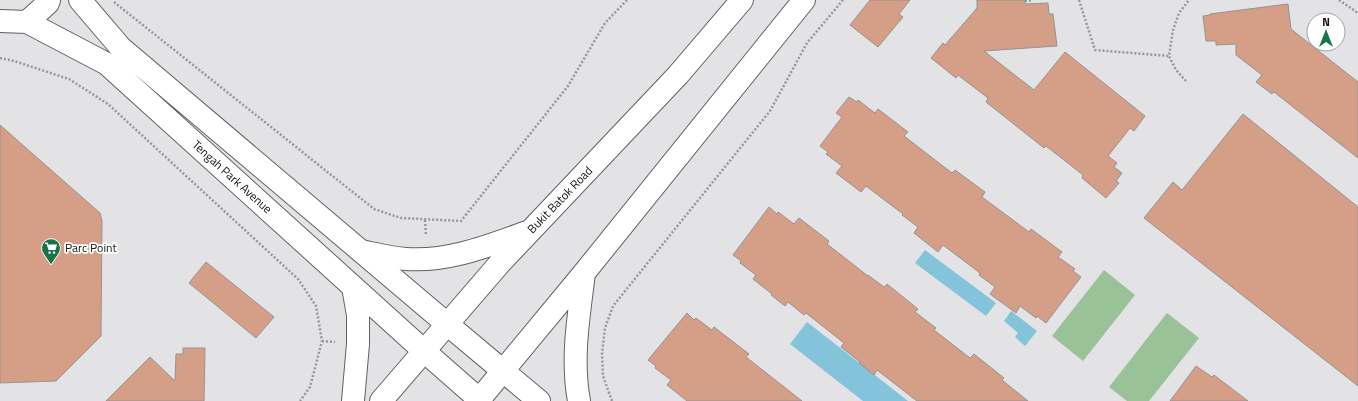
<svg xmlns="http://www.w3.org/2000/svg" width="1358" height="401" font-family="'Titillium Web',sans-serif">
<rect width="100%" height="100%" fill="#e3e2e5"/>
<path fill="#9ac298" d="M1104,270l31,25 -52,66 -31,-25z
M1167,313l32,25 -50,63h-22l-18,-14z"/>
<path fill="#83c4da" d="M925,250l71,53 -10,13 -71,-53z
M1011,311l26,20 -12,15 -10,-9 3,-4 -14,-12z
M807,322l101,79h-45l-73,-57z"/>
<path fill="#d59f87" stroke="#969391" d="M870,0h40l-11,14 4,3 -25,30 -28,-22z
M977,0h48v4l23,-1 1,11h4l4,32 -73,5 50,39 31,-38 80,64 -11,15 -4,-3 -22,28 9,7 -3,4 8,6 -6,8 3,2 -13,15 -24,-20 1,-3 -14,-11 -23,-18 -2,2 -58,-46 2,-4 -30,-23 -2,3 -25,-20 12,-15 2,2 32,-37z
M1288,4l3,25 67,53v76l-84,-66 -2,2 -16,-12 6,-7 -26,-20v-11l-20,1v-4h-10l-3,-25 7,-1v-1z
M849,97l8,5 1,-2 17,13 3,-4 30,23 -4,4 48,37 3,-3 30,22 -3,5 47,35 2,-3 31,23 -4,5 17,12 -2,2 8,6 -35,46 -9,-7 -1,2 -16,-12 -4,7 -26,-19 5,-7 -16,-12 1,-2 -37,-28 -5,7 -24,-19 4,-6 -16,-12 1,-1 -37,-28 -5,6 -25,-19 6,-7 -16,-12 2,-2 -8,-6 22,-29 -6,-4z
M1243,114l115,93v179l-214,-168 29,-36 9,8z
M0,125l100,88 2,8 -1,115 -45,45 -56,2z
M769,207l8,7 1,-2 16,12 5,-6 30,23 -2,3 41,32v-1l16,12 3,-3 31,25 -3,3 21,16 -2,2 36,28 4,-4 30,24 -2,2 26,21h-111l-40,-31 -3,5 -15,-12 1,-1 -19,-15 3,-4 -38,-30 -2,2 -16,-13 -3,4 -14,-11 1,-1 -19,-15 3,-4 -16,-12 1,-2 -8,-6z
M206,262l68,55 -18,21 -67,-55z
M687,313l7,7 2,-2 16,12 2,-3 35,27 -3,3 56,44h-115l-20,-16 4,-5 -16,-12 1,-2 -8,-6z
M183,348h22l-1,53h-98l44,-44 25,24 1,-27h7z
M1196,366l16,11 2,-2 34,26h-78z"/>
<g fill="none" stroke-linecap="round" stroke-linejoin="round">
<defs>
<path id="street" d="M447,324l92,77
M424,351l57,50"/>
<path id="secondary" d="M80,0l41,48 326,276
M0,21l27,1 80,42 317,287
M27,22l21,-19 1,-3"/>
<path id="primary" d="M361,251c15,3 30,7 45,8 42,3 82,-13 121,-27
M353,287l5,28v29l-5,57
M381,401l119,-138 178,-188 64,-75
M478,401l106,-128 220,-273
M579,401c-8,-43 0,-86 5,-128"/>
</defs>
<use href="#street" stroke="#616062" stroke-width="24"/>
<use href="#secondary" stroke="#616062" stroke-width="24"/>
<use href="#primary" stroke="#616062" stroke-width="24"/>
<path stroke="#979699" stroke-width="2.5" stroke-dasharray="2 2" stroke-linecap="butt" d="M1079,0l16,50 74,6
M1339,0l19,13
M1025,1l8,-1
M114,2l260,207 27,9 60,3 107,-135 37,-63 22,-23
M0,58l14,3 55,18 39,25 190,175 18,27 6,35 -12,46 -10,14
M1186,81l-10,-11 -7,-14 4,-26 6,-17 10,-13
M425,220l1,15
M322,341l13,1
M612,401l-9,-25 -1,-22 3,-26 8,-22 157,-195 37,-68 36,-43"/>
<use href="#street" stroke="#fff" stroke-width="22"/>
<use href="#secondary" stroke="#fff" stroke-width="22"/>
<use href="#primary" stroke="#fff" stroke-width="22"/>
</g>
<defs>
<symbol id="supermarket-pin" viewBox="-11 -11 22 30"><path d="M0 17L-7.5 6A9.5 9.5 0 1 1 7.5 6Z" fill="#177449" stroke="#fff"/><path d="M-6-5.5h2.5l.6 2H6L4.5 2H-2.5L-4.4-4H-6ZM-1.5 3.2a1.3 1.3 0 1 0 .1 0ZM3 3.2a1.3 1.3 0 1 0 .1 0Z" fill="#fff"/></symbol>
</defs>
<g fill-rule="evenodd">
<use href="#supermarket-pin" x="40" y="237" width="22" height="30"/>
</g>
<g text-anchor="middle" stroke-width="3.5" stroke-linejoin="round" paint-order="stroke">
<g font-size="12" fill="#151415" stroke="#fff">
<text transform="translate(232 177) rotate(42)" y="4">Tengah Park Avenue</text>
<text transform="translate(560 200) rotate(-46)" y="4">Bukit Batok Road</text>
</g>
<g font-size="12" fill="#151415" stroke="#fff" text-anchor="start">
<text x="65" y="252">Parc Point</text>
</g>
</g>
<g transform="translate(1326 32)"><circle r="19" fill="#ffffff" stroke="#a1a1a1"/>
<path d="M0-3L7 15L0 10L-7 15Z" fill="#177449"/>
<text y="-6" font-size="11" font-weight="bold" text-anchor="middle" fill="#151415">N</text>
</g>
</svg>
